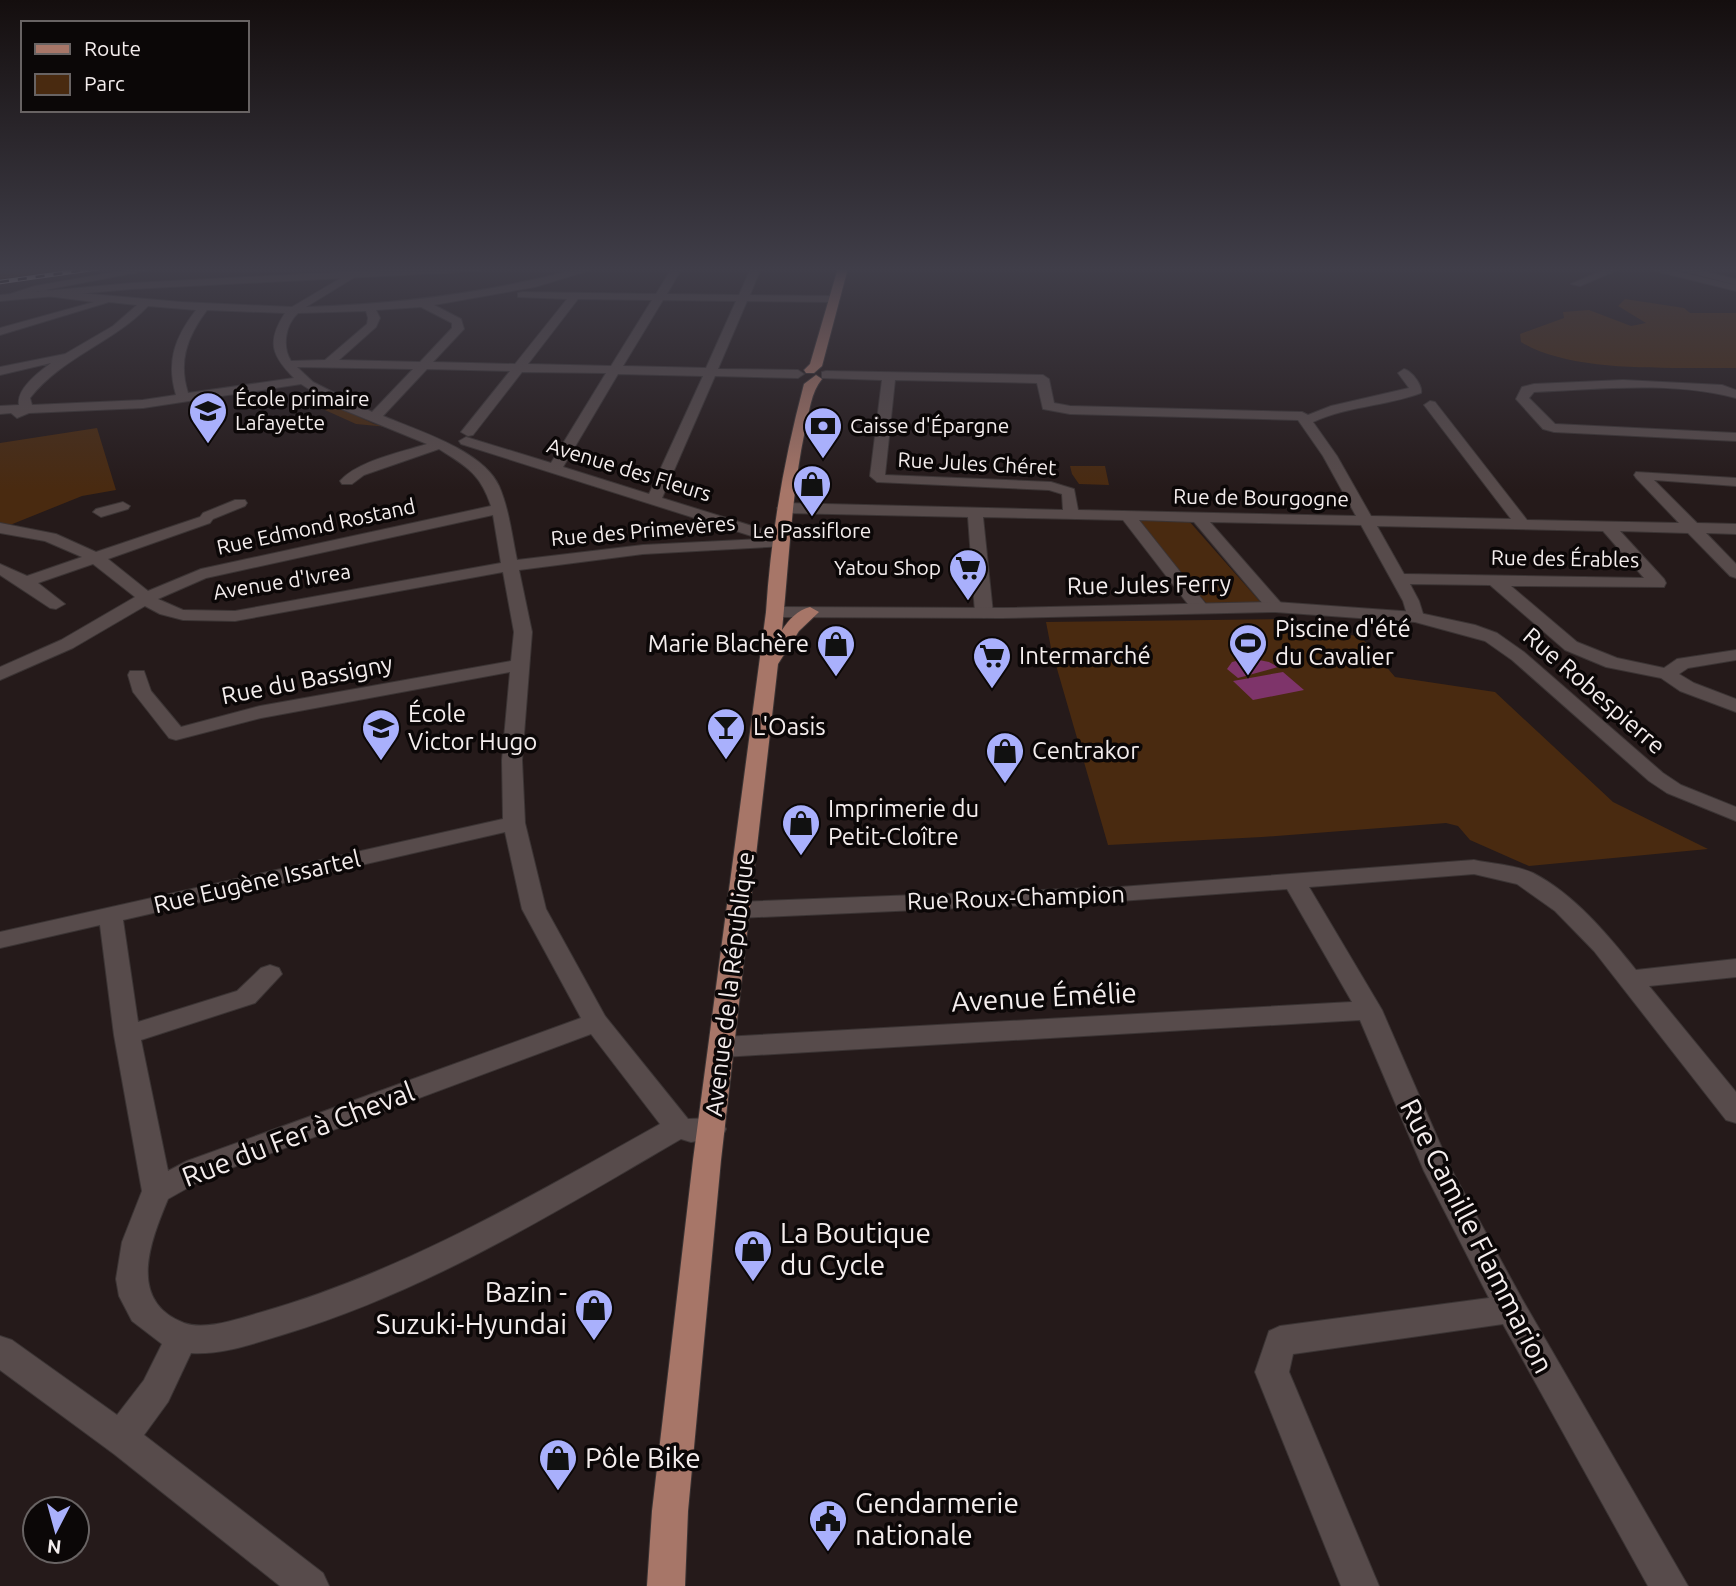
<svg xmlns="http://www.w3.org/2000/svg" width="1736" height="1586" font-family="Ubuntu,sans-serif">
<rect width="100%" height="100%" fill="#251a1a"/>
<path fill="#492a10" d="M0,268h78l-78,11z
M1625,299l59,9 6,5h46v55c-61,-1 -163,6 -215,-26l-1,-8 44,-16 -1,-6 26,-2 42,16 15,-3 -28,-17z
M325,401l49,23 14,3 -32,-3 -40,-18z
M97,428l19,62 -34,6 -72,29 -10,-1v-81z
M1070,466h35l4,19 -30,-1 -7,-10z
M1137,520l52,1 73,83h-55z
M1284,619l2,10 74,7 35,41 100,15 118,110 95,47 -179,17 -59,-26 -12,-14 -12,-3 -184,14 -154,8 -57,-197 -5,-26z"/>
<path fill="#7e346a" d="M1249,658l20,4 9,5 -40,11 -11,-9 5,-7z
M1283,672l21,18 -51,10 -20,-19z"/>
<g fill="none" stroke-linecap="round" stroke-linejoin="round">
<defs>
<path id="street" d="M138,268h22l-115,22 136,12 111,5 59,-35 4,1v4l-49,30c93,-3 183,-14 275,-39h16l-62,19 -101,18 27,14 3,10 -31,33 82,2 52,-65 -49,-2v-4l4,-1 134,2 16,-26h10l-15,26 72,1 12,-27h10l-11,27 84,1 5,3 -5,3 -87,-1 -29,68 80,1 6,4 -6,4 -83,-2 -53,122 116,36 1,4 9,5 -2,3 -143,8 -124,16 13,62 -10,128 3,63 21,86 59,107 83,103 24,-1 10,3 4,8 -4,8 -31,5 -10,-3c-127,74 -254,152 -396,195 -30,9 -62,21 -94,19l-23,49 -24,33 179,138 6,13h-49l-166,-132 -114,-84v-34l12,4 105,75 27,-35 18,-36 -30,-23 -13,-25 -3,-17 6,-37 20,-51 -28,-156 -14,-110 -100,23v-16l503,-113 -1,-59 8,-88 -249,46 -85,22 -7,-2 -36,-46 -5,-17 2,-4h14l7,20 30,36 79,-21 251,-45 3,-29 -11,-60 -268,49 -52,-1 -23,-6 -15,-8 -72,42 -73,32v-13l61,-27 74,-43 -42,-33 -55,19 27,21 -9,5 -6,-1 -50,-33v-11l27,12 55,-19 -37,-16 -45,-8v-10l56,11 40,18 104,-35 3,-4 32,-13h10l2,3 -2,3 -32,13 -3,4 -102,36 40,32 53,-22 290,-63c-11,-33 -24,-39 -52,-57l-75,26 -12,9h-10l-2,-3c17,-20 62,-29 87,-37l-88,-36 -38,-24 -158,24 -114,5 -12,5 -6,-5 -11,1v-8l19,-1c-3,-16 20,-33 32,-42l-51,12v-8l65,-13 48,-28 24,-21 -28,-3 -109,33v-7l94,-26 -55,-7v-4l-25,8 -4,-1v-4l25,-8zM578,299l74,1 -41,66 -83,-2zM663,300l73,1 -30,67 -83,-2zM148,306l48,4c-21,27 -30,51 -20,85l-33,5 -111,5 -2,-7c32,-41 83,-55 118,-92zM421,307l31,16v5l-32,34 -81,-2 37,-33 4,-9 -4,-8zM207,310l78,3c-19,29 -13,43 9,65l-106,15c-10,-32 -1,-56 19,-83zM366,311l2,7 -1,6 -42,36 -34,1c-9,-14 -6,-36 7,-48zM297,367h2l114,2 -41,43 -59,-30zM427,369l83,2 -49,61 7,4 5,-1 49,-63 84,1 -55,90 -85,-26 -7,4 2,3 300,95 -118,6 -126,15c-5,-24 -8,-51 -18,-74 -16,-36 -83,-56 -116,-70zM618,374l85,2 -54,118 -86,-27zM493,515l8,48 -266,48 -52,-1 -25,-11 48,-21zM505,832l17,77 59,109 -394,143 -19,10 -27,-131 114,-37 27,-29 -3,-6 -9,-3 -9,3 -24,23 -99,31 -15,-102zM591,1034l69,90c-129,72 -255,147 -398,188 -22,6 -56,19 -78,11 -58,-22 -33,-83 -16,-124l39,-22z
M1608,268h14l-42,18 -9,-2z
M1672,268h18l46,11v6z
M1404,369c8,2 19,17 17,24 -35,13 -73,13 -108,29l24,34 34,60 140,3 -87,-114 6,-4 5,1 92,118 152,3 -43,-45 -2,-3 2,-3 100,6v8l-82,-6 43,43 39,1v10l-30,-1 30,31v14l-6,-2 -42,-43 -68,-2 44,48 2,4 -2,4 -153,-1 66,56 40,16 47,10 13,-9 59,-9v10l-48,8 -9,6 15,9 42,16v13l-56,-21 -19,-13 -55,-11 -41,-17 -75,-65 -80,-1 9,17 5,16 -3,4h-12l-6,-20 -42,-76 -151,-3 71,81 3,4 -9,5 -6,-1 -75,-89 -55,-2 70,88 -9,5 -6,-1 -71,-92 -140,-3 10,96 -9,5 -9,-5 -7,-96 -183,-4 -8,-5 8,-5 278,7 -1,-16 -13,-4 -172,-8 -7,-6 12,-96 -60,-2v-6l4,-1 217,4 6,4 5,24 16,3 232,6 6,3 23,-9 78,-18 -11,-15zM895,380l142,3 6,26 27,5 228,6 25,36 33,60 -278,-6 -4,-21 -23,-7 -166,-7zM1377,526l226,5 41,47 -240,-4z
M1623,380l99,5 14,5v8c-62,-17 -138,-9 -202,-6l-5,6 26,26 181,9v8l-182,-9 -11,-3 -27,-30 6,-12 12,-3z
M123,502l7,4 -2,3 -27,8 -8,-5 3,-3z
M1474,860c18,4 42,5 59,13 41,21 75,62 103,97l100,-11v18l-87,9 87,106v31l-10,-3 -132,-169 -39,-40 -38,-27 -43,-10 -165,13 73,123 69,159 71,130 166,287h-40l-145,-262 -210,30 -4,18 90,214h-38l-86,-214 14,-41 11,-5 209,-28 -65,-127 -64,-151 -637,37 -9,-3 -4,-7 4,-7 9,-3 629,-35 -65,-113 -167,12 -382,17 -8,-3 -4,-5 4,-5 8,-3 382,-15z"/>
<path id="secondary" d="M421,268h64l-5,3 -348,18 -132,12v-6l132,-12z
M1643,268h18l75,17v6z
M1275,602l140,10 60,13 22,8 27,19 139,121 18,12 55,22v14l-69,-28 -18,-12 -137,-121 -27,-19 -70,-19 -140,-10 -273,6 -227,-1 -9,-5 9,-5 227,1z"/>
<path id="primary" d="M838,268h10l-26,98 -8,7h-8l-2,-3 6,-6z
M816,375l6,4c-11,13 -13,34 -17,51 -14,67 -16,133 -23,200 7,-10 15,-20 28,-23l9,5 -20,19 -21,33 -57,496 -33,351 -3,75h-38l5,-75 41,-351 73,-548c5,-78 18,-153 38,-228z"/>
</defs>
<use href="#street" stroke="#3b3434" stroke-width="2"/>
<use href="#secondary" stroke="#3b3434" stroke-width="2"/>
<use href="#primary" stroke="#3b3434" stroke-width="2"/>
<use href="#street" fill="#574b4b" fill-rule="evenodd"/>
<use href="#secondary" fill="#574b4b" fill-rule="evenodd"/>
<use href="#primary" fill="#a77668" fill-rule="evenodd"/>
<defs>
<path id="rail" d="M0,282l99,-14"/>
</defs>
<use href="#rail" stroke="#ddd6d6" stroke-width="4.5"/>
<use href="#rail" stroke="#0b0707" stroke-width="2.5" stroke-dasharray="9" stroke-linecap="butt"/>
</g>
<linearGradient id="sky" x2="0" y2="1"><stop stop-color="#140e0e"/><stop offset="0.55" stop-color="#403e49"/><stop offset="1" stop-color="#403e49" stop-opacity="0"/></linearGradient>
<rect width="1736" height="490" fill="url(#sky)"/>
<defs>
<symbol id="school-pin" viewBox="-11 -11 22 30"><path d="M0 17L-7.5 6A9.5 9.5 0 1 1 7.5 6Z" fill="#a9b0fc" stroke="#0b0707"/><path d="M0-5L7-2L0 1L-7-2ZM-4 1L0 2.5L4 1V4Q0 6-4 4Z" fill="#111"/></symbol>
<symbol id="bank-pin" viewBox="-11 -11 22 30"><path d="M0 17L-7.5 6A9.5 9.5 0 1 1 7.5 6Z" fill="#a9b0fc" stroke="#0b0707"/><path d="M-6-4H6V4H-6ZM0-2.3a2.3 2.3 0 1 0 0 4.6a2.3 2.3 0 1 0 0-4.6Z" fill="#111"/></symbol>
<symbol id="shop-pin" viewBox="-11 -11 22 30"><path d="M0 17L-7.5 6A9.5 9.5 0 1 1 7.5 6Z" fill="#a9b0fc" stroke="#0b0707"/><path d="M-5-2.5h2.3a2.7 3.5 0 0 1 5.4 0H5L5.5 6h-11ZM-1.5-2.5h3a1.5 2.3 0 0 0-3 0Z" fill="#111"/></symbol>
<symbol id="supermarket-pin" viewBox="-11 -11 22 30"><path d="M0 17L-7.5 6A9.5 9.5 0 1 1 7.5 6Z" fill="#a9b0fc" stroke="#0b0707"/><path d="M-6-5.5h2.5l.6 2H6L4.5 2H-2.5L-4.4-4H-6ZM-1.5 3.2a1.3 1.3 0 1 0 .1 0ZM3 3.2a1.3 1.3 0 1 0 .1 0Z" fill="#111"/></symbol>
<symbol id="stadium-pin" viewBox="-11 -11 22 30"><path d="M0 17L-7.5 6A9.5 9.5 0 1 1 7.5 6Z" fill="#a9b0fc" stroke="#0b0707"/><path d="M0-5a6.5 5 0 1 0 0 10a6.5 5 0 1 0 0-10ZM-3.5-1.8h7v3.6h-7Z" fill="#111"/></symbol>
<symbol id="bar-pin" viewBox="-11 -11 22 30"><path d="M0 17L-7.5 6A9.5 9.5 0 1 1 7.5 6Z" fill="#a9b0fc" stroke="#0b0707"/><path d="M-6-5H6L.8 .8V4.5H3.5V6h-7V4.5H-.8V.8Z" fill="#111"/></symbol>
<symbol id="civic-pin" viewBox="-11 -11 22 30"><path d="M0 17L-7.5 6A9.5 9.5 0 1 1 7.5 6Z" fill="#a9b0fc" stroke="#0b0707"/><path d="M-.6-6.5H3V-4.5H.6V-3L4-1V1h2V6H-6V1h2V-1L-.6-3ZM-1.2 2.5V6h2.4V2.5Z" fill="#111"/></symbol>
</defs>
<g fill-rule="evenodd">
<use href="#school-pin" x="186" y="389" width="44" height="60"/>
<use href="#bank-pin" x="801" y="404" width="44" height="60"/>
<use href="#shop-pin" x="790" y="462" width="44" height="60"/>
<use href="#supermarket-pin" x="946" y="546" width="44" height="60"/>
<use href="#stadium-pin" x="1226" y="621" width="44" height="60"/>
<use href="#shop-pin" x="814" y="622" width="44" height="60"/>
<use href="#supermarket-pin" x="970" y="634" width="44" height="60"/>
<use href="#bar-pin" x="704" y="705" width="44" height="60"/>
<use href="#school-pin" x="359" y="706" width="44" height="60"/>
<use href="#shop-pin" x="983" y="729" width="44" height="60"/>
<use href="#shop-pin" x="779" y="801" width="44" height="60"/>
<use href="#shop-pin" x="731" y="1227" width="44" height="60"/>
<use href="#shop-pin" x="572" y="1286" width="44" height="60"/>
<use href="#shop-pin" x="536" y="1436" width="44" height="60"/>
<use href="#civic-pin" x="806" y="1497" width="44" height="60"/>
</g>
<g text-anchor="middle" stroke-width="7" stroke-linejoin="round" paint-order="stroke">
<g font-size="21" fill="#f4eded" stroke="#0b0707" text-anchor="start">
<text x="235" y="406">École primaire<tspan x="235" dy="24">Lafayette</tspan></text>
<text x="850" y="433">Caisse d'Épargne</text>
<text x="812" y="538" text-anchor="middle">Le Passiflore</text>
<text x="941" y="575" text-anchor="end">Yatou Shop</text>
</g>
<g font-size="21" fill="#f4eded" stroke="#0b0707">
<text transform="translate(977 464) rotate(3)" y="7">Rue Jules Chéret</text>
<text transform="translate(629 470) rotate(17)" y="7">Avenue des Fleurs</text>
<text transform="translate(1261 498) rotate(1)" y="7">Rue de Bourgogne</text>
<text transform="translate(316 527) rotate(-12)" y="7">Rue Edmond Rostand</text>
<text transform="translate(643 531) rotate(-5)" y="7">Rue des Primevères</text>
<text transform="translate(1565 559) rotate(1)" y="7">Rue des Érables</text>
<text transform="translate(282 582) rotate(-9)" y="7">Avenue d'Ivrea</text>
</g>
<g font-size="24" fill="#f4eded" stroke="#0b0707">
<text transform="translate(1149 585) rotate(-1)" y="8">Rue Jules Ferry</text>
<text transform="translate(307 680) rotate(-11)" y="8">Rue du Bassigny</text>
<text transform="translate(1594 691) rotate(41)" y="8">Rue Robespierre</text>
<text transform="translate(257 882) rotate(-13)" y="8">Rue Eugène Issartel</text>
<text transform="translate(1016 898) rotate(-2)" y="8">Rue Roux-Champion</text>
<text transform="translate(730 984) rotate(-83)" y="8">Avenue de la République</text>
</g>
<g font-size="24" fill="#f4eded" stroke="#0b0707" text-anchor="start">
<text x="1275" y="637">Piscine d'été<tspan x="1275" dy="28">du Cavalier</tspan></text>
<text x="809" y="652" text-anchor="end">Marie Blachère</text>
<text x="1019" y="664">Intermarché</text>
<text x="408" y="722">École<tspan x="408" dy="28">Victor Hugo</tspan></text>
<text x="753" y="735">L'Oasis</text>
<text x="1032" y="759">Centrakor</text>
<text x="828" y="817">Imprimerie du<tspan x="828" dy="28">Petit-Cloître</tspan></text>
</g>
<g font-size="28" fill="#f4eded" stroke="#0b0707">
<text transform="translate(1044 997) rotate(-3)" y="10">Avenue Émélie</text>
<text transform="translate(298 1134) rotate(-21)" y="10">Rue du Fer à Cheval</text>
<text transform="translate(1477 1236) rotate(63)" y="10">Rue Camille Flammarion</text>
</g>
<g font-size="28" fill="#f4eded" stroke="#0b0707" text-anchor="start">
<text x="780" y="1243">La Boutique<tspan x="780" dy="32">du Cycle</tspan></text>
<text x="567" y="1302" text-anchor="end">Bazin -<tspan x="567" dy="32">Suzuki-Hyundai</tspan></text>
<text x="585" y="1468">Pôle Bike</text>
<text x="855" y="1513">Gendarmerie<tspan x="855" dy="32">nationale</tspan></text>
</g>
</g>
<rect x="21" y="21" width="228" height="91" fill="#0b0707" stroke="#686363" stroke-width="2"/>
<rect x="35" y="44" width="35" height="10" fill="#a77668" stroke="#686363" stroke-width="2"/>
<text x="84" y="56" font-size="21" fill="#f4eded">Route</text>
<rect x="35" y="74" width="35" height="21" fill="#492a10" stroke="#686363" stroke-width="2"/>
<text x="84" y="91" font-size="21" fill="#f4eded">Parc</text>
<g transform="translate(56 1530) rotate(186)"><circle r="33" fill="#0b0707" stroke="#686363" stroke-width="2"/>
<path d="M0-5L12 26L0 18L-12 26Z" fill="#a9b0fc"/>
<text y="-10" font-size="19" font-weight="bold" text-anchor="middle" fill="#f4eded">N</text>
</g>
</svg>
